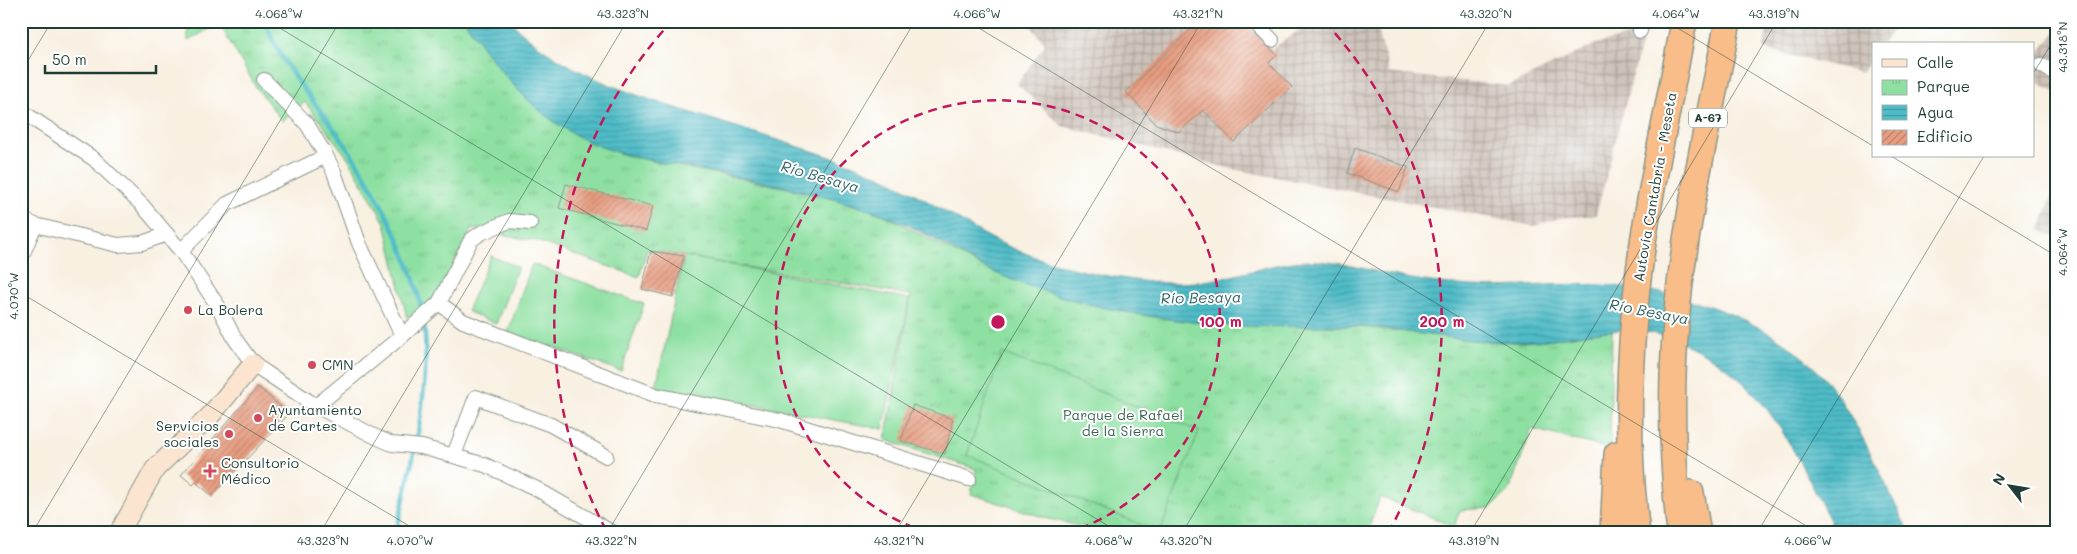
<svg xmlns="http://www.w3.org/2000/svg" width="2077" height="554" font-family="Mali,sans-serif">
<defs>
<pattern id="industrial-grid" width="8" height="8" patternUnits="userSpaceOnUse" patternTransform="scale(1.25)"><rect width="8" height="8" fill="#cec2b9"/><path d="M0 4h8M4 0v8" fill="none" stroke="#a79f97"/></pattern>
<pattern id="park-tufts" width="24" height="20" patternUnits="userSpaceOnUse" patternTransform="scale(1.25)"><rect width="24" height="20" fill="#8de0a1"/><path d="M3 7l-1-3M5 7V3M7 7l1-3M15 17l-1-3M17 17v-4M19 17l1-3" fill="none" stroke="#79c18b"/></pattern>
<pattern id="water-rules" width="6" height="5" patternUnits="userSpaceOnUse" patternTransform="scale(1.25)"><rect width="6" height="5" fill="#4fbcc8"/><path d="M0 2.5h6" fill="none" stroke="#419aa3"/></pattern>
<pattern id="building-hatch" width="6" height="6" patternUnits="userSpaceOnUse" patternTransform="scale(1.25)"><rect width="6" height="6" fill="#e89d81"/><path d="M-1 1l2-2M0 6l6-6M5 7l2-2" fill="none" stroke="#bb816a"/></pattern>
</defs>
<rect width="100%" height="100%" fill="#fff"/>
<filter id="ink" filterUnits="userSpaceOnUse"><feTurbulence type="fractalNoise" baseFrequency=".02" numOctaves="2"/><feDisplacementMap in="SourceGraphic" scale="10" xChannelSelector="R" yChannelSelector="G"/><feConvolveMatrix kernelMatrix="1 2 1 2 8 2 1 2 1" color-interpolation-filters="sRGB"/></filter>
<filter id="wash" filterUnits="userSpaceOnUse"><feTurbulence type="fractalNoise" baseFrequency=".0096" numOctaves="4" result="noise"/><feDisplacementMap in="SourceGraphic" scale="20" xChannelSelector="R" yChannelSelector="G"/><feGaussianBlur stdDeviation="1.12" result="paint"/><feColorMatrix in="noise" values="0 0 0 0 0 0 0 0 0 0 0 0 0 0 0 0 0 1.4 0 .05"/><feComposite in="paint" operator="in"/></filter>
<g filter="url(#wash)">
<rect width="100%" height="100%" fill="#f8f0e1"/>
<path fill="url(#industrial-grid)" d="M1027,21h218l27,28 40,-28h64l13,52 120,13 87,-42 36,-9 11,2 -47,178 -36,3 -26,8 -302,-57 -170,-43 -45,-42 28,-40z
M1768,21h131l-16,23h-10v13l-11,16 -98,-24z
M2056,32v60l-23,-12v-21z
M2056,185v52l-17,-7z"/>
<path fill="url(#park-tufts)" stroke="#568e6a" d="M187,21h278l35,47 54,54 33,19 37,14 163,33 51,12 49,16c36,19 77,44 114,59 71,30 147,44 224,50 44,3 88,-1 132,2 54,3 107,16 161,15 31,-1 63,-8 94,-13l-2,120 -78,-20 -23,62 -19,17 -30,2 -6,16 -74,-29 -13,36h-255l-63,-14 -78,-25 5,-25 -91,-29 26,-145 -264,-45 -8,27 -103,-36 -64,-12 -32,60 -9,12 -24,17 -22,-95 -37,-65 -43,-56 -23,19 -26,-34 -37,-64 -31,18z"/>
<path fill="#8de0a1" stroke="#568e6a" d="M491,256l27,11 -22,57 -29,-13z
M684,256l226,43 -27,130 -227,-42z
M532,264l112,40 -23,67 -113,-39z
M1002,353l197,78 -39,101 -193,-77z"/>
<path fill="url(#water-rules)" stroke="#377c7e" d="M465,21h45c49,50 117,72 182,92 38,12 76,24 114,36 35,11 70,23 102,41 33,18 63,39 97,55 38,17 80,28 122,34 31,5 63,6 94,-1 29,-5 56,-16 85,-17 29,-1 58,8 86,14 26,6 53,9 79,11 47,3 95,-5 142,0 83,7 180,41 227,113 27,42 47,89 69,134h-72c-43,-77 -66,-152 -154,-190 -63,-28 -106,-1 -169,-1 -50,0 -98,-10 -147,-15 -42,-3 -84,1 -125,-1 -83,-5 -166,-19 -244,-52 -26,-11 -50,-27 -75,-41 -23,-13 -47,-22 -72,-29 -47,-14 -96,-24 -145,-33 -45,-9 -93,-14 -134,-38 -45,-25 -79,-70 -107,-112z"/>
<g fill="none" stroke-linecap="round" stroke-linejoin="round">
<path stroke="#4fbcc8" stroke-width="4.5" d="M265,21c17,49 54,84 82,126 33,50 75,128 78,188 4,67 -14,132 -29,198"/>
</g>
<g id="blocks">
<path fill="url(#building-hatch)" d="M1200,21h44l3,6 30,28 -8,8 23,24 -58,55 -31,-32 -24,22 -23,-8 -30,-32z
M1355,148l53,19 -9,25 -52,-19z
M566,184l87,22 -7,25 -87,-23z
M651,251l33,5 -11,41 -31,-8z
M258,387l31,27 -77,82 -16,-14 -3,3 -12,-10z
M913,405l40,14 -8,35 -44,-13z"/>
</g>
</g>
<g filter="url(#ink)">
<use href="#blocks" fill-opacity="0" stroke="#8c968a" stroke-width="1"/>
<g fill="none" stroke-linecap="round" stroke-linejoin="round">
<defs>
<path id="street" d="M1253,21l19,19
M1640,31l2,-10
M2041,65l15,9
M264,80l43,44 19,32 8,16 25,71 43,93
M21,111l73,48 48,46 39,46 37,55 17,33 18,25 63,42 60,31 16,7 30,3 63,18 50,23 78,45
M21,219l14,6 -14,33
M35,225l83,20 24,-2 25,-9
M181,251l46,-47 99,-48
M439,303l24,18 192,74 125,25 189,59
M316,406l86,-70 37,-33 32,-63 10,-7 28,-12 21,2
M454,455l22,-58 75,28 55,31"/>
<path id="secondary" d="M119,533l36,-64 55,-53 43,-52"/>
<path id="highway" d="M1691,493l7,40
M1613,533l4,-79
M1637,533c-14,-106 -7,-217 11,-322 11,-63 25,-126 36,-190
M1680,533c-8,-69 -10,-139 -4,-209 8,-102 33,-202 52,-303"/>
</defs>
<use href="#street" stroke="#8c968a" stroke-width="16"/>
<use href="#secondary" stroke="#8c968a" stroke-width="21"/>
<use href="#highway" stroke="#8c968a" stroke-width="28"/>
<use href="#street" stroke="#fff" stroke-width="14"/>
<use href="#secondary" stroke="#fce5d0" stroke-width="19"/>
<use href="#highway" stroke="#f8bd89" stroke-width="25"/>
</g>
</g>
<path fill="none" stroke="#1f3d34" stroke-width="1" stroke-opacity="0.45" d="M268,21l852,512M967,21l851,512M1666,21l207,125M21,72l31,-51M2033,74l23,-38M1891,156l165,100M21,293l400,240M32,533l308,-512M320,533l307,-512M607,533l308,-512M895,533l307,-512M1182,533l308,-512M1470,533l307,-512M1757,533l227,-377M2045,533l11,-18"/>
<g fill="none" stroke="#c2185b" stroke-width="2.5" stroke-dasharray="9 6">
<path d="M928 533A222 222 0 1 1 1068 533"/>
<path d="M606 530A444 444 0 0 1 671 22M1325 22A444 444 0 0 1 1390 530"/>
</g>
<g fill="#d1495b" stroke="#fff" stroke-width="2">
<circle cx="188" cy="310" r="5"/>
<circle cx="312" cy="365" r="5"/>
<circle cx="258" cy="418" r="5"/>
<circle cx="229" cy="434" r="5"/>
<path d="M207.5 463.5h5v5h5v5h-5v5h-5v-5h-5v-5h5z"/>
</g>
<g text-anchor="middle" stroke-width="4" stroke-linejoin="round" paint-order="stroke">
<rect fill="#fff" stroke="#627771" stroke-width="1" x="1689" y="108.5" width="38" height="19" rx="4"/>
<g font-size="12" font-weight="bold" fill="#1f3d34">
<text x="1708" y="122">A-67</text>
</g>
<g font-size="14" fill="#1f3d34" stroke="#fff">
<text transform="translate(1655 187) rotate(-80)" y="5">Autovía Cantabria - Meseta</text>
</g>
<g font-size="14" fill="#1f3d34" stroke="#fff" text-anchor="start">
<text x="198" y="315">La Bolera</text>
<text x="322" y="370">CMN</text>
<text x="268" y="415">Ayuntamiento<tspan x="268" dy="16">de Cartes</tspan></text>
<text x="219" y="431" text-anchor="end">Servicios<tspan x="219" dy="16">sociales</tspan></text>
<text x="221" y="468">Consultorio<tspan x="221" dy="16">Médico</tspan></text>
</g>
<g font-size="14" fill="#3a664f" stroke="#fff">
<text x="1123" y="420">Parque de Rafael<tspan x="1123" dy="16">de la Sierra</tspan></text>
</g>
<g font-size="15" font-style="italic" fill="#2d6360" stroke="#fff">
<text transform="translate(820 177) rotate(16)" y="5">Río Besaya</text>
<text transform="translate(1201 298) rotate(-1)" y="5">Río Besaya</text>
<text transform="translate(1649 312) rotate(11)" y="5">Río Besaya</text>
</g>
</g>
<circle cx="998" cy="322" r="8" fill="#c2185b" stroke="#fff" stroke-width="2.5"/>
<g font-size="15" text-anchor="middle" font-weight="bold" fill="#c2185b" stroke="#fff" stroke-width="4" stroke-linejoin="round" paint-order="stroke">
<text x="1220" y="327">100 m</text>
<text x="1442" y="327">200 m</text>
</g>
<rect width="2077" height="554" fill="none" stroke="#fff" stroke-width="55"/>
<rect x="1872" y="42" width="162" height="115" fill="#ffffff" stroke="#a5b1ae"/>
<rect x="1882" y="59" width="25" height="8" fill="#fce5d0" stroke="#a5b1ae"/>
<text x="1917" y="68" font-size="15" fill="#1f3d34">Calle</text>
<rect x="1882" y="80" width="25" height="15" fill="url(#park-tufts)" stroke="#a5b1ae"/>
<text x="1917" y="92" font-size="15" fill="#1f3d34">Parque</text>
<rect x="1882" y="105" width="25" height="15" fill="url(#water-rules)" stroke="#a5b1ae"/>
<text x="1917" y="118" font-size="15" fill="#1f3d34">Agua</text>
<rect x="1882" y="130" width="25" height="15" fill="url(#building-hatch)" stroke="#a5b1ae"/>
<text x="1917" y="142" font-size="15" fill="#1f3d34">Edificio</text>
<g transform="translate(2010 486) rotate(301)" stroke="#ffffff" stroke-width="4" paint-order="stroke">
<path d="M0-4L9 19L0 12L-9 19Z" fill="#1f3d34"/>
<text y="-8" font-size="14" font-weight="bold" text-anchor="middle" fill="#1f3d34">N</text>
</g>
<path d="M45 65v8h111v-8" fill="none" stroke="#1f3d34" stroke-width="2.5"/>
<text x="52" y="65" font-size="15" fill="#1f3d34" stroke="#ffffff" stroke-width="4" paint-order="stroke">50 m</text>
<rect x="28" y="28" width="2022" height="498" fill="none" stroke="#1f3d34" stroke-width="2"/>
<g font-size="12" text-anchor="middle" fill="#1f3d34">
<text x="279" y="18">4.068°W</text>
<text x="623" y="18">43.323°N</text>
<text x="977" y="18">4.066°W</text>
<text x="1198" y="18">43.321°N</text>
<text x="1486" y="18">43.320°N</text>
<text x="1676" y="18">4.064°W</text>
<text x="1774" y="18">43.319°N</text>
<text transform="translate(2063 47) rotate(-90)" y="4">43.318°N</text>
<text transform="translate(2063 252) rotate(-90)" y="4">4.064°W</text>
<text transform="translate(14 296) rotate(-90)" y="4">4.070°W</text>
<text x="323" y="545">43.323°N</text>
<text x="410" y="545">4.070°W</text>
<text x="611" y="545">43.322°N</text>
<text x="899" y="545">43.321°N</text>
<text x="1109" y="545">4.068°W</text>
<text x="1186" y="545">43.320°N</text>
<text x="1474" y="545">43.319°N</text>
<text x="1808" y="545">4.066°W</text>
</g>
</svg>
